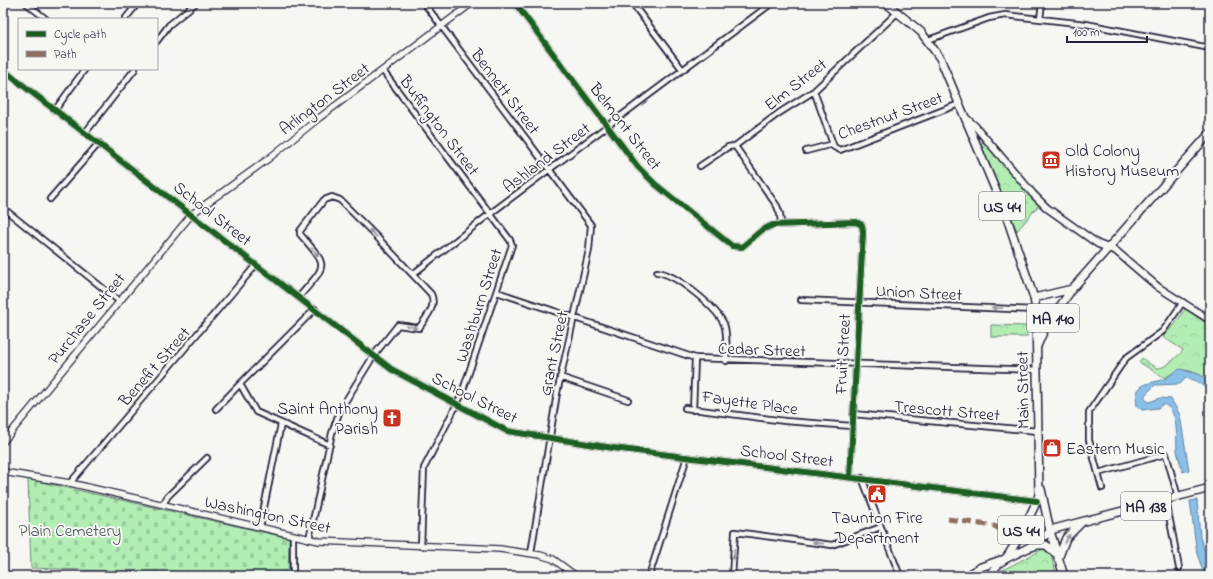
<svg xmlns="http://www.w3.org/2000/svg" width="1213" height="579" font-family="'Indie Flower',sans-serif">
<defs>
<pattern id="cemetery-stones" width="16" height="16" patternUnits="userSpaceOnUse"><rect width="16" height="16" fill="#b2eeb4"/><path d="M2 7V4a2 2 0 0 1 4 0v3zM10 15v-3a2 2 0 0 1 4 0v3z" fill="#99cc9c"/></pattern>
<pattern id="park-crowns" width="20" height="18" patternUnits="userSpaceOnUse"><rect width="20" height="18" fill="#b2eeb4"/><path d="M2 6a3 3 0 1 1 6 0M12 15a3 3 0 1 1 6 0" fill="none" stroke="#99cc9c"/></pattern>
</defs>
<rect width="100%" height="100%" fill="#f6f6f2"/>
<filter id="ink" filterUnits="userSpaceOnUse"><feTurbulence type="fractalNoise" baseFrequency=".025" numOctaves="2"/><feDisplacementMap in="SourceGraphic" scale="8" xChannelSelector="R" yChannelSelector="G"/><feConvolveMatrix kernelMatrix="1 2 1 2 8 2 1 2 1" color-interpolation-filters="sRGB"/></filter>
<g filter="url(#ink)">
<path fill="url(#cemetery-stones)" stroke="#6a8878" d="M28,479l261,59 -1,38h-53l-204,-8z"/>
<path fill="url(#park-crowns)" stroke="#6a8878" d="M982,142l2,1 55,62 -22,26 -36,-85z
M1185,309l21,14 1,7 3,5v49c-16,-14 -27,-20 -45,-6l-26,-16 3,-4c4,3 11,9 16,10 6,1 22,-13 25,-18l-20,-13 12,-13z
M991,325l36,1v11h-36z
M1045,548l4,1 8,27h-60v-3z"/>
<path fill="#8ac0e8" stroke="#6081a3" d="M1180,369l21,6 9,9v7l-14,-10 -10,-3 -6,6 -25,1 -10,10v4l4,3 11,-4 11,1 9,16 9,55 -6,2c-2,-7 -5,-15 -6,-22 -1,-13 2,-41 -14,-46l-5,4 -16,2 -5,-4c-4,-24 10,-21 27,-27 6,-2 10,-8 16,-10z
M1197,500l3,37 10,30v9h-5l-8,-22 -7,-53z"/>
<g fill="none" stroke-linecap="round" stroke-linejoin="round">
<defs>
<path id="minor" d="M26,3l20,16
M424,3l167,222 -2,25 -32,143 -26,160
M515,3l123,164 17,17 77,62 10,1 20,-17 11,-5 83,-3 6,3 1,7 -13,245
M632,3l50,66
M125,19l13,-16
M1040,19l2,-16
M928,40l61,-22 16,-3 81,9 124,24
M157,41l12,-16 27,-22
M383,71l127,169 2,5 -51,151 -37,72 -3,78
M814,91l20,56 6,3 119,-46
M55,110l30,-41
M85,133l50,-64
M735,146l42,60 3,8 1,9
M806,151l27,-7
M700,166l28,-19 7,-1 44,-33 35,-22 84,-79
M50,199l49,-56
M3,208l116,93
M657,272c19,2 59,35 67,52 4,11 2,25 2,37
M413,274l78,-61 281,-210
M497,292l198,66 342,12
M299,297c29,-34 30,-29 1,-63v-3l24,-31 8,-3 8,3 35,35 56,59c6,13 -5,23 -12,34l-21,-3 -24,30 -34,55 -8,23 -23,106
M801,300l235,10
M315,309l-75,75 16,28 74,33
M560,377l68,23
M685,408l100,13 67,5
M216,409l24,-25
M693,410l2,-52
M853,414l185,17
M1098,473l68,-19 12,43
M862,478l38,98
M70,483l186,-218
M1102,488l-13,-48v-28l37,-54 37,-27 20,-29
M1166,500l13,68
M163,504l5,-8 39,-38
M260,527l21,-103
M293,576v-41
M649,576l38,-119
M732,576l3,-44 97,13 49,-18"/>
<path id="tertiary" d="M3,70l388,299 116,62 106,17 424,53
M3,442l189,-228 76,-55 51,-41 153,-115
M3,472l67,11 249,58 181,8 40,6 13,4 23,17"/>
<path id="secondary" d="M965,117l10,9 58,68 14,14 51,36 18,7 42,36 52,33"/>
<path id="primary" d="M1034,298l38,-9
M1037,346l7,-16 28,-41 138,-156
M1005,559l23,-11 26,-19 156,-41
M970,574l8,-1 7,3
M965,576l16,-9 20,-7"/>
<path id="trunk" d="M886,3l35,29 19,26 66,157 28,83 2,12 3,185c-3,10 -27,57 -34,64 -6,5 -12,8 -13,17
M1041,489l9,42 14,45
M1028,548l10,-3h8l9,8
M1058,559l8,-21 15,-15"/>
</defs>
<use href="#minor" stroke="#22223b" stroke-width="8"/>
<use href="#tertiary" stroke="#22223b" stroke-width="8"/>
<use href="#secondary" stroke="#22223b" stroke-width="9"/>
<use href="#primary" stroke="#22223b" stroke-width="10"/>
<use href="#trunk" stroke="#22223b" stroke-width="10"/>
<use href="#minor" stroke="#f6f6f2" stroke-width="4.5"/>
<use href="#tertiary" stroke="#f6f6f2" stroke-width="5.5"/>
<use href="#secondary" stroke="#f6f6f2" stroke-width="6"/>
<use href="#primary" stroke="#f6f6f2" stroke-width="7"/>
<use href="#trunk" stroke="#f6f6f2" stroke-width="7"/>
<path stroke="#8d6e63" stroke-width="5" stroke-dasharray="10 5" stroke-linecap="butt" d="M948,519l46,7 23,12"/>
<defs>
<path id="cycleway" d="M515,3l123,164 17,17 77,62 10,1 20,-17 11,-5 83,-3 6,3 1,7 -13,245
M3,70l388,299 116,62 106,17 424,53"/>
</defs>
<use href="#cycleway" stroke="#f6f6f2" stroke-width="8"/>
<use href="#cycleway" stroke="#1b5e20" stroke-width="6"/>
</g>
<defs><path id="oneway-solid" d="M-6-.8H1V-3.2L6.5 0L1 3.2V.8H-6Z"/></defs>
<g fill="#9797a0">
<use href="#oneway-solid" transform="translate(373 233) rotate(-135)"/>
<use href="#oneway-solid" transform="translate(315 252) rotate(49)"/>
<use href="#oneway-solid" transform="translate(997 308) rotate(-178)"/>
<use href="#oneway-solid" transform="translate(412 327) rotate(10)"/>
<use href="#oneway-solid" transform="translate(1067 539) rotate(-59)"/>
<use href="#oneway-solid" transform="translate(818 543) rotate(-172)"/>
<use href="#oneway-solid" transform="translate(734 554) rotate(94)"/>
</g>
</g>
<defs>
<symbol id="museum-square" viewBox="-11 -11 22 22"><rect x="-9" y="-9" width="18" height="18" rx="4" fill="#c8321e" stroke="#f6f6f2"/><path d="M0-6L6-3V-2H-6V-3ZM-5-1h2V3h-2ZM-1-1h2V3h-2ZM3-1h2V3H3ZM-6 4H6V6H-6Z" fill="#fff"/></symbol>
<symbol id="church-square" viewBox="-11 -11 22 22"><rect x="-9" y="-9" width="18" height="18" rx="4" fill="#c8321e" stroke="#f6f6f2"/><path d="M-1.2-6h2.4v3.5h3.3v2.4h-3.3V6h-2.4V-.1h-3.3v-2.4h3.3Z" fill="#fff"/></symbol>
<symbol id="shop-square" viewBox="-11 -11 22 22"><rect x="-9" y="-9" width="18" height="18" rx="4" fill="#c8321e" stroke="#f6f6f2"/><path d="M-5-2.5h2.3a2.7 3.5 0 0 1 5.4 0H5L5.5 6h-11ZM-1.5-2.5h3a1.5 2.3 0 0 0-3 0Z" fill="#fff"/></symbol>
<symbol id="civic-square" viewBox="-11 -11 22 22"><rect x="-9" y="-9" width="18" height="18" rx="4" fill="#c8321e" stroke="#f6f6f2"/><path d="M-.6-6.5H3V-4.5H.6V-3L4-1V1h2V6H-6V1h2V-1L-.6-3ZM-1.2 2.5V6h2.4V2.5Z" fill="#fff"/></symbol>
</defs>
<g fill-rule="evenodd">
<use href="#museum-square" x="1040" y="149" width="22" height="22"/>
<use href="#church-square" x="381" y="407" width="22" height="22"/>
<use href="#shop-square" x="1041" y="437" width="22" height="22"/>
<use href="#civic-square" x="866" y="483" width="22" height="22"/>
</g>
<g text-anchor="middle" stroke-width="4" stroke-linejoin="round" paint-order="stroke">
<g fill="#f6f6f2" stroke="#626272" stroke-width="1">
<rect x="979" y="192" width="46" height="28" rx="3"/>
<rect x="1027" y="304" width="52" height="28" rx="3"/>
<rect x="1121" y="492" width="50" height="28" rx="3"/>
<rect x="998" y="516" width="46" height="28" rx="3"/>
</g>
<g font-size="16" font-weight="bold" fill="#22223b">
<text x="1002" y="212">US 44</text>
<text x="1053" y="324">MA 140</text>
<text x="1146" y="512">MA 138</text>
<text x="1021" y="536">US 44</text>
</g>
<g font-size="17" fill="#22223b" stroke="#f6f6f2">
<text transform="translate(795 84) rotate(-38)" y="6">Elm Street</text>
<text transform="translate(506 91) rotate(53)" y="6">Bennett Street</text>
<text transform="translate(324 98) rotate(-37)" y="6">Arlington Street</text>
<text transform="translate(890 115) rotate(-20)" y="6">Chestnut Street</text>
<text transform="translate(440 125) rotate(53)" y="6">Buffington Street</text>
<text transform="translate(626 126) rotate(52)" y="6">Belmont Street</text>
<text transform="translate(546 157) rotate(-37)" y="6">Ashland Street</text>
<text transform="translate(213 213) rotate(38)" y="6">School Street</text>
<text transform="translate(919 292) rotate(3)" y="6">Union Street</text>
<text transform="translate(478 305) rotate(-72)" y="6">Washburn Street</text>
<text transform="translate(86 318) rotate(-51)" y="6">Purchase Street</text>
<text transform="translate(762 349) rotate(2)" y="6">Cedar Street</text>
<text transform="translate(553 353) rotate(-78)" y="6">Grant Street</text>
<text transform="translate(842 354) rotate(-87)" y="6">Fruit Street</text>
<text transform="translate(154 366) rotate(-49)" y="6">Benefit Street</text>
<text transform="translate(1022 390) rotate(-91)" y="6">Main Street</text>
<text transform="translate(475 397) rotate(27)" y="6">School Street</text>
<text transform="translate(750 402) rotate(8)" y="6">Fayette Place</text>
<text transform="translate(947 410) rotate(5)" y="6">Trescott Street</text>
<text transform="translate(787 455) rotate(7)" y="6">School Street</text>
<text transform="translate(268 514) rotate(12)" y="6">Washington Street</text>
</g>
<g font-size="17" fill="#22223b" stroke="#f6f6f2" text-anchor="start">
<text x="1065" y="156">Old Colony<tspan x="1065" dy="20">History Museum</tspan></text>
<text x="378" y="414" text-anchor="end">Saint Anthony<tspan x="378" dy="20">Parish</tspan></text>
<text x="1066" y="454">Eastern Music</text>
<text x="877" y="523" text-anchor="middle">Taunton Fire<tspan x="877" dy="20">Department</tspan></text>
</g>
<g font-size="17" fill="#465559" stroke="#f6f6f2">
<text x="70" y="536">Plain Cemetery</text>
</g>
</g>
<rect width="1213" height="579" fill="none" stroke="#f6f6f2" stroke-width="16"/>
<rect x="8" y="8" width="1197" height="563" fill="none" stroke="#22223b" stroke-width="1.5" filter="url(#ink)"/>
<rect x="18" y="18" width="140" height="52" fill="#f6f6f2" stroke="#a1a1a9"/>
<rect x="26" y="31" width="20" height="6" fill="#1b5e20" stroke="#a1a1a9"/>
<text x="54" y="38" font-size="12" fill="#22223b">Cycle path</text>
<rect x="26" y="51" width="20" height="6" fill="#8d6e63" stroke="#a1a1a9"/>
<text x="54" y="58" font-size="12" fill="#22223b">Path</text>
<path d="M1067 36v6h80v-6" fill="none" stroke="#22223b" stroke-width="2"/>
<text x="1073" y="36" font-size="12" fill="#22223b" stroke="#f6f6f2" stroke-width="3" paint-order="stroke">100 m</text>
</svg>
